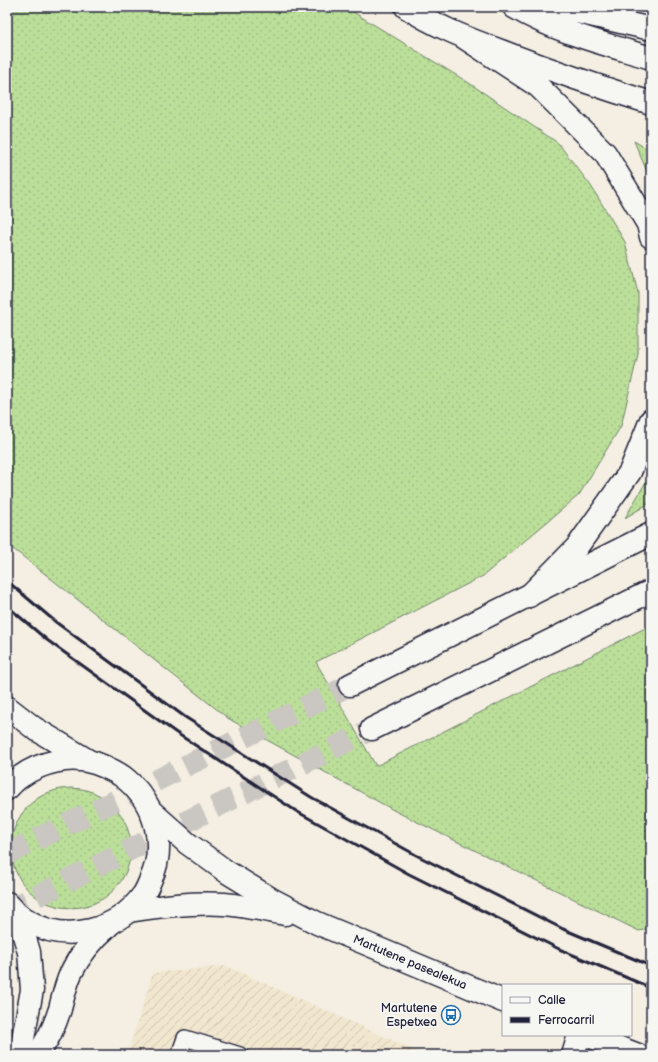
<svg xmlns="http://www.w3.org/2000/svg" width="658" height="1062" font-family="'Balsamiq Sans',sans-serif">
<defs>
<pattern id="industrial-furrows" width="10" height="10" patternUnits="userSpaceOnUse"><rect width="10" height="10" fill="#f1e6ce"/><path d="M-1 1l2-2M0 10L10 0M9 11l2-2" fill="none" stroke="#cec5b2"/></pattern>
<pattern id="grass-dots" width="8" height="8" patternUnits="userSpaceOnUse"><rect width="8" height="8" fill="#bbdf99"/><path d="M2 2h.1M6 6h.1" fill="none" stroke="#a0bf85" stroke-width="1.8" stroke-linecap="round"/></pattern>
</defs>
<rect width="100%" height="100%" fill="#f4efe2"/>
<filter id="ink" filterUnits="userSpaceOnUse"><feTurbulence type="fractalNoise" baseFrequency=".025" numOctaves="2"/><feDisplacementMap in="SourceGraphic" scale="8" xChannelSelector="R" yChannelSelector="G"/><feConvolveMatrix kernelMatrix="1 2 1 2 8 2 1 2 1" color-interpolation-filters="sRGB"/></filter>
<g filter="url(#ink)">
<path fill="url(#industrial-furrows)" d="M226,966l199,89h-298l26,-82z"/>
<path fill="url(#grass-dots)" stroke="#6e806a" d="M7,7h338l124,76 89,60 33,43 34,56 13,51v61l-17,72 -42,69 -96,81 -167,86 60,104 275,-141v303l-12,3 -242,-119 -168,-93 -222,-175z
M634,141l17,10v30z
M651,473v29l-26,16z
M11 848a60 60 0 1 1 120 0a60 60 0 1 1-120 0Z"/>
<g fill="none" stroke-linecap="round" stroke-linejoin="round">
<path stroke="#cac6c1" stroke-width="22" stroke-dasharray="22 11" stroke-linecap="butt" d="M7,854l343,-169
M7,911l365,-182"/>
<defs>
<path id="lane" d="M179,1055l6,-17 55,17"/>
<path id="street" d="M573,1055l6,-20"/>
<g id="secondary">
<path d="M7,707l27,21 53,32"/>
<path d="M7,789c4,-4 8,-9 13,-12 21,-15 50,-22 75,-14 11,4 23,9 32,17 29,25 40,66 23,101 -2,5 -4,10 -7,14 -25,35 -75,49 -113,27 -4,-3 -9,-5 -13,-8 -3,-4 -7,-8 -10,-11"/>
<path id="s1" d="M151,811l36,32 40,29 44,27 46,24 186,78"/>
<path d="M129,911c32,-5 63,-9 95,-7 21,2 41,6 61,10"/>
<path d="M18,915l11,37 3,38 -12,65"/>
<path d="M586,1035l52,20"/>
<path d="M37,1055c10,-13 18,-30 23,-46 3,-12 6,-25 11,-36 9,-19 22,-34 38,-48"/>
</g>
<path id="primary" d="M350,685l301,-151
M372,729l279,-138"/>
<path id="highway" d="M406,7c29,19 62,32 95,44 49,19 99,36 150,52
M514,7c42,25 91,37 137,51
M556,7l95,22
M462,36l76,50 67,67 43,71 3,13
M529,596l48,-49 53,-75 21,-52"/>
</defs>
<use href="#lane" stroke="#22223b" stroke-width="18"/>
<use href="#street" stroke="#22223b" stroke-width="25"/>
<use href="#secondary" stroke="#22223b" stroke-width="25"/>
<use href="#primary" stroke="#22223b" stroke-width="25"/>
<use href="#highway" stroke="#22223b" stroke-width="25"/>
<use href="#lane" stroke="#f6f6f2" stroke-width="15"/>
<use href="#street" stroke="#f6f6f2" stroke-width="22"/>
<use href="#secondary" stroke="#f6f6f2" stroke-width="22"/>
<use href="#primary" stroke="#f6f6f2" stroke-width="22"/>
<use href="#highway" stroke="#f6f6f2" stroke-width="22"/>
<path stroke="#22223b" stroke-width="3" d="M7,581l50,42 128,94 126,80 105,58 147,74 88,37
M7,606l40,34 128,92 121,79 113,63 150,75 92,39"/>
</g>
</g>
<defs>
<symbol id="bus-ring" viewBox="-11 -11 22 22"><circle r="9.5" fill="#f6f6f2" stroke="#1f6fb2" stroke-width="1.5"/><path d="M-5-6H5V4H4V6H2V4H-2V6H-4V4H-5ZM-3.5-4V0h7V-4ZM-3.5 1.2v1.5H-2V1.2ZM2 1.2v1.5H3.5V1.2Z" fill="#1f6fb2"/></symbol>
</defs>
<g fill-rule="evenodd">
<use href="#bus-ring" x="440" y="1004" width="22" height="22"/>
</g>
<g text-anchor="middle" stroke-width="4" stroke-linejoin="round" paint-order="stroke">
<g font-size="12" fill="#22223b" stroke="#f6f6f2">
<text dy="4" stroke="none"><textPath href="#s1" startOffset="302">Martutene pasealekua</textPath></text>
</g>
<g font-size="12" fill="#22223b" stroke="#f6f6f2" text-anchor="end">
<text x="437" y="1012">Martutene<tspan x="437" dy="14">Espetxea</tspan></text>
</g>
</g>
<rect width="658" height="1062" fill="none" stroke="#f6f6f2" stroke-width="24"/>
<rect x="12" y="12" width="634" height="1038" fill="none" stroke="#22223b" stroke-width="1.5" filter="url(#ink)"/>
<rect x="502" y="984" width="130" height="52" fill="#f6f6f2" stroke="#a1a1a9"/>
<rect x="510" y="997" width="20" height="6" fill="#f6f6f2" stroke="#a1a1a9"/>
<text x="538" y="1004" font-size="12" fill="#22223b">Calle</text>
<rect x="510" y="1017" width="20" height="6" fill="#22223b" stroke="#a1a1a9"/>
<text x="538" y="1024" font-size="12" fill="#22223b">Ferrocarril</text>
</svg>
